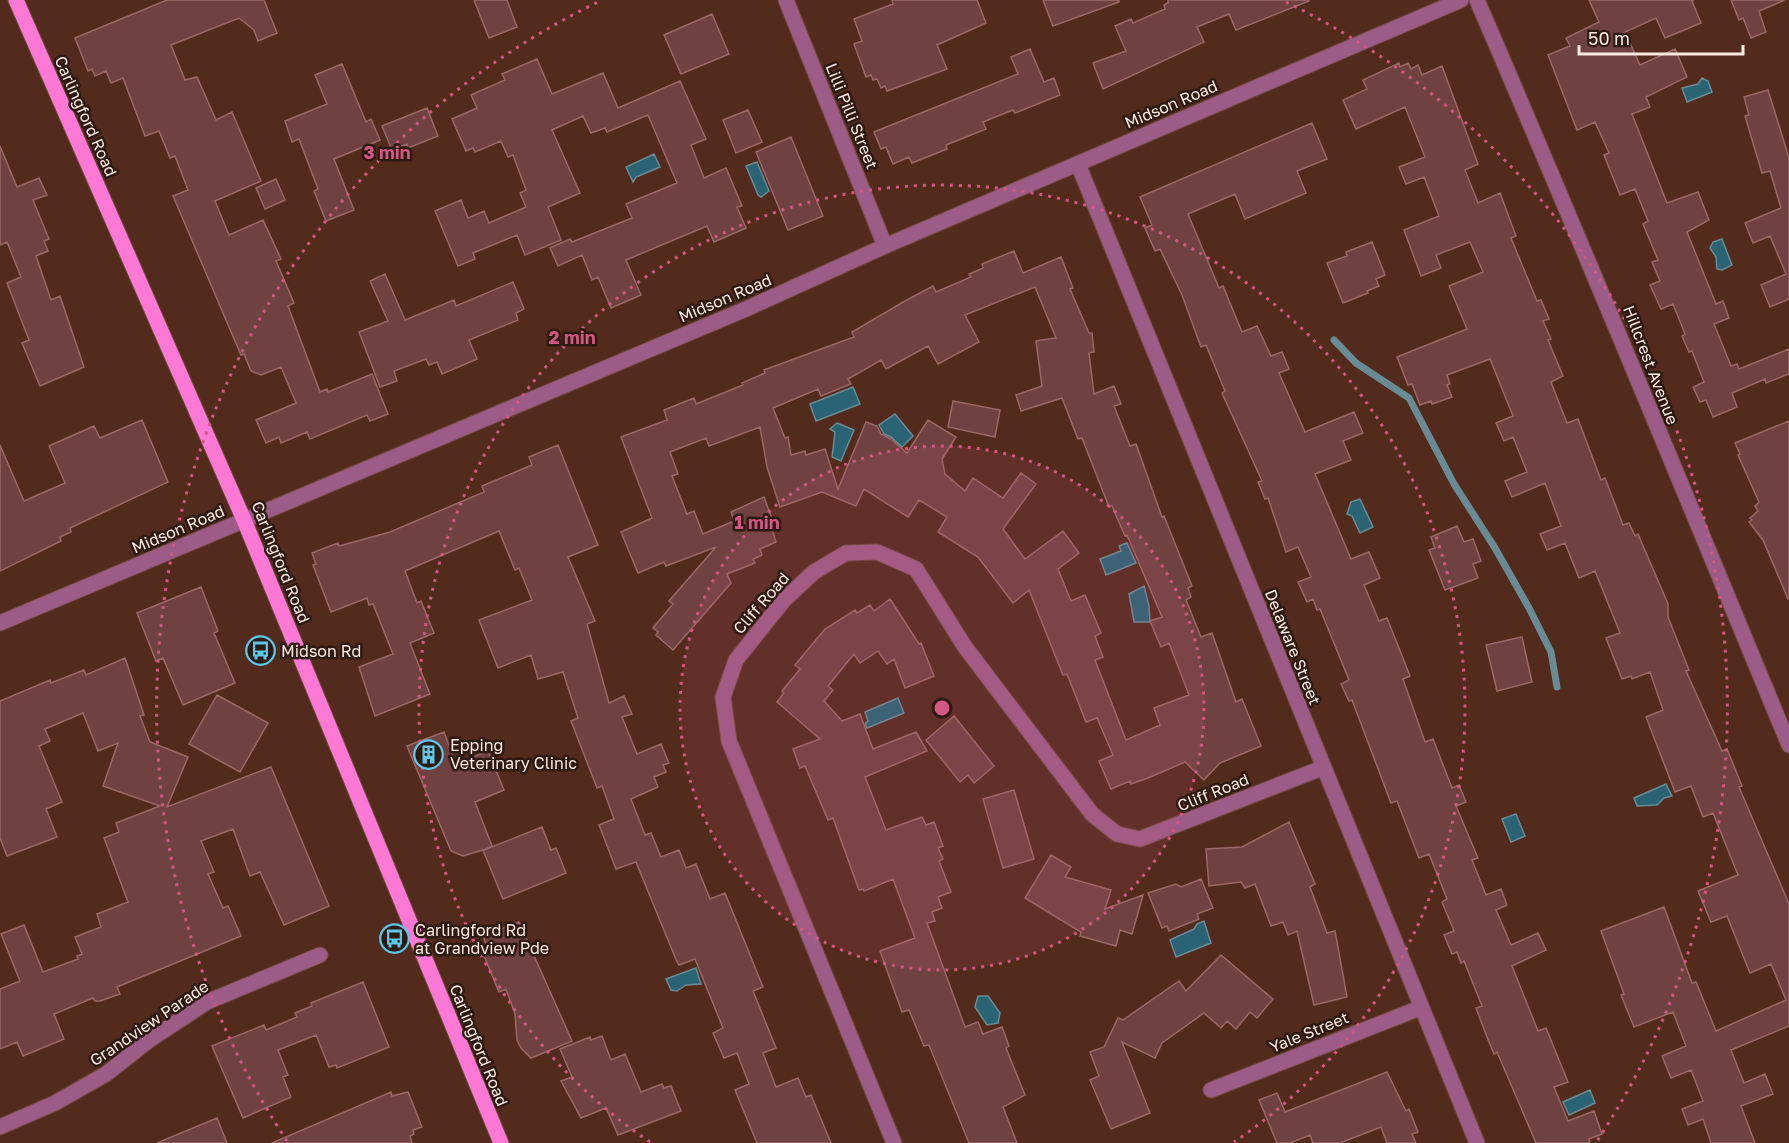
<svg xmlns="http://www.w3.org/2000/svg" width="1789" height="1143" font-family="'Golos Text',sans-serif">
<rect width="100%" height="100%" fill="#532b1c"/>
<path fill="#296374" stroke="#698b95" stroke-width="1.5" d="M1702,78l6,3 4,11 -25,10 -5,-14 16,-4z
M654,154l6,13 -24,10 -3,5 -7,-15z
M757,162l12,29 -8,6 -3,-2 -12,-29z
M1722,239l10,26 -10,5 -5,-1 -1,-12 -6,-9 3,-6z
M853,387l7,17 -44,17 -6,-17z
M895,414l18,22 -11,11 -11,-10 -7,-3 -5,-9z
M837,423l17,7 -13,31 -9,-4 3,-25 -5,-3z
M1360,499l13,28 -13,6 -8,-17 -5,-2 4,-12z
M1127,543l9,20 -30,12 -6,-16 21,-8 -2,-5z
M1144,586l5,20 1,16h-16l-5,-28z
M898,698l6,15 -37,15 -2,-4 3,-3 -3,-9z
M1666,784l6,12 -8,2 -7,7 -20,1 -3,-8z
M1516,814l9,22 -14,6 -9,-23z
M1204,921l7,22 -35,14 -6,-17 24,-11 3,-5z
M696,968l5,16 -15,1 -9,6 -6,-1 -5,-11z
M978,996h10l12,17 -2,10 -11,2 -12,-18z
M1590,1090l5,13 -26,12 -6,-13z"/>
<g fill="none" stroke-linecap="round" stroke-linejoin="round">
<path stroke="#698b95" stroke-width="7" d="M1334,340l22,23 53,35 45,86 41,64 34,60 22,44 6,35"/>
</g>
<path fill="#6f4140" stroke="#9a6867" stroke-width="1.5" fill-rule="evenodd" d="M167,0h97l13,33 -19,8 -4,-11 -15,-12 -68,27 14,35 12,-3 19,43 16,-8 29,69 -46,20 14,34 34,-15 18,39 -5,2 18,42 -6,3 32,86 7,-3 1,3 44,-18 16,40 -18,7 -3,-6 -57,24 -3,-7 -26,11 -2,-6 -13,6 -10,-23 40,-17 -15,-36 -20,8 -10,-4 -7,-17 -3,1 -68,-159 15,-6 -13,-34 -5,2 -11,-27 -14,5 -22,-58 -12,5 -5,-12 -11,5 -3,-7 -4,2 -13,-33z
M474,0h33l10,27 -28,11z
M892,0h85l9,23 -49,22 10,24 -60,22 -2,-5 -4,2 -4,-9 -4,1 -2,-5 -5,2 -12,-33 8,-3 -8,-22 39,-15z
M1043,0h76v2l-66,24z
M1168,0h141v1l-73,29 -7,-16 -32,13 7,15 -101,47 -10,-26 33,-12 -11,-25 16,-7 2,4 32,-14 -1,-4 4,-2z
M1589,0h105l-2,1 9,22 -36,15 -9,-20 -31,14 15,33 35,-16 12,28 -41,20 4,10 -18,7 35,89 31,-11 11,28 -22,12 29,72 7,-3 6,17 -15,6 17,42 6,-2 2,5 50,-20v25l-23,9 -1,-4 -33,14 5,14 -24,10 -7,-17 -6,2 -7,-15 11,-5 -12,-31 -3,1 -7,-16 3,-2 -12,-30 -12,5 -11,-24 10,-4 -8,-19 6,-2 -15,-36 5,-3 -13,-32 -15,6 -16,-40 5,-2 -14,-31 -18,8 -29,-75 22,-9 -4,-8 33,-16z
M1731,0h54l-26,11 7,21 -15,6 -8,-20 -4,2z
M712,14l17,40 -48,20 -17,-39z
M1030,49l14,33 10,-4 6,17 -45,18 -2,-3 -30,12 3,7 -40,16 1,4 -35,14 -3,-6 -16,7 -7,-17 -5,2 -7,-17 144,-58 -7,-17z
M537,59l15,35 51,-21 15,35 62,-27 26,58 -15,6 13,33 22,-10 16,38 -5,1 9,21 -32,14 -7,-16 -81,34 15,35 -30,13 -13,-31 -6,3 -10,-25 -24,11 -8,-18 20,-9 2,3 60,-24 -6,-14 51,-21 -29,-68 -41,17 -2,-4 -14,5 -8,-17 -31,14 28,63 -32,14 13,33 -36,15 -8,-20 -44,18 2,6 -17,7 -23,-55 26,-11 7,18 16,-7 5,12 37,-16 -6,-14 6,-3 -13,-35 -5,2 -7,-16 -26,11 -2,-4 -7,3 -14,-32 25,-11 -6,-13 34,-15 -3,-6z
M1399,63l1,4 8,-4 3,6 7,-4 4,10 20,-9 36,98 -13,6 13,33 22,-10 16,43 -5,2 26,63 4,-1 8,19 -6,2 8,18 -3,1 15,36 -12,6 16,41 11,-4 23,61 4,-2 18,47 6,-2 6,13 3,-2 30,70v13l21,53 -3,1 36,80 5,-2 15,37 -3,1 50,117v122l-58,24 13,33 21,-9 8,20 -32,12 14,37h-44l-8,-24 -15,6 -6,-16 21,-8 -12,-31 -20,8 -9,-22 24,-10 -13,-34 -39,15 -13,-32 3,-1 -23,-63 63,-24 28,76 4,-1 20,49 70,-31 -15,-36 -21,9 -23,-57 -16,6 -13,-31 40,-16 -25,-62 -10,4 -12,-31 -16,6 -29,-75 17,-7 -13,-38 -18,7 -1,-3 -9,3 -16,-41 14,-5 -25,-62 -16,7 -14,-35 -18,7 -7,-16 21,-8 -16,-43 -33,14 -7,-16 22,-9 -14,-35 -9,4 -8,-18 17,-7 -23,-57 -43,16 3,9 -3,1 5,12 -20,7 -1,-3 -11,4 -8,-21 -4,1 -11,-28 70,-28 -18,-43 34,-14 -13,-30 -34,13 5,13 -20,8 -17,-46 35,-14 -15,-39 -18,7 -7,-17 26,-10 -20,-50 -49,22 -13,-29 24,-11 -4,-9z
M342,64l24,58 5,-3 9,21 -46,19 20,51 -28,11 -12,-30 4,-2 -19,-50 -7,3 -7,-21 42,-17 -12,-29z
M1768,90l21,68v141l-19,8 -9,-22 25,-11 -16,-38 -17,7 -8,-20 36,-15 -11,-37 -8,2 -17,-57 4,-1 -5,-18z
M427,108l11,28 -30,12 -1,-4 -15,6 -10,-24z
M748,110l14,32 -26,11 -13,-33z
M1312,123l15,36 -30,12 9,22 -61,26 -10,-25 -47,20 31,74 4,-2 19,46 15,-6 14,30 11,-4 7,17 -10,4 26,59 49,-20 9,21 -20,8 8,19 -36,14 36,85 18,-7 11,26 -16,7 15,36 8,-3 12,30 11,28 -7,3 22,63 8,-3 19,49 7,-3 7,17 -10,4 22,52 -6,2 14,35 15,-6 6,16 -11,5 15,35 27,-12 8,17 -34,16 26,65 8,-3 22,54 -14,5 14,34 26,-10 8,23 -13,5 1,4h-54l-39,-91 -3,2 -7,-17 -11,-29 6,-2 -18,-45 -3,2 -4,-11 -5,2 -8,-19 10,-4 -12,-29 5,-3 -18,-45 -10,4 -22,-57 -6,2 -39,-103 -3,1 -8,-17 8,-4 -29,-71 -3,1 -4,-11 -6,3 -9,-20 13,-5 -13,-30 -12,5 -18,-54 -3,1 -7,-17 4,-1 -40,-88 3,-2 -19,-46 -5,2 -19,-52 -22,-46 -5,2 -10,-23 7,-3 -12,-28z
M791,137l32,79 -35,14 -32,-78z
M0,146l17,41 22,-9 8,17 -14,5 16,39 -5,2 4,10 -12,5 15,44 9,-4 24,71 -44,19 -18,-43 7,-3 -22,-57 14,-6 -14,-35 -7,3z
M276,179l9,21 -20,9 -9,-21z
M1372,242l13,33 -9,4 3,7 -12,5 1,2 -25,10 -16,-40 20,-7 -1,-4z
M1014,251l9,22 38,-16 12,31 -3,1 19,44h3l2,19 -5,1 5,41 20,-8 7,18 -7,2 16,40 6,-2 26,73 2,-1 28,70 -4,2 3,9 -5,3 15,37 11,-4 24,69 6,-3 19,47 -41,17 -16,17 -19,-18 -37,16 -17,6 -1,-3 -19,8 -12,-28 14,-6 -16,-37 -11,4 -19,-48 -4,1 -34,-85 -16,13 -35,-46 -40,-25 9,-15 -28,-17 -11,17 -44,-28 -8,17 -34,-14 -42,15 -13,-40 -7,-40 -51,19 -3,-8 -36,14 8,22 -6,2 15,38 7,-3 9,23 31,-13 -3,-9 33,-15 10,27 -3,1 5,17 -16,7 2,6 -9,4 2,4 -28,11 4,9 -58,67 -17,-15 2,-3 -5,-4 20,-24 -4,-3 47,-54 -50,19 -2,-4 -26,11 -17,-41 31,-14 -31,-81 46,-17 -3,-10 30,-12 2,6 47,-19 -1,-2 23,-10 -1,-3 90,-33 -2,-5 53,-31 28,-15 3,6 35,-15 -2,-3 14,-6 -1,-4zM1035,287l21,51 -20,3 6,45 -26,9 5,16 41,-13 16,41 4,-1 27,69 3,-1 13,30 2,-1 35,82 -12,4 11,26 8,-4 20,52 -35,13 6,17 -34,15 -31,-80 8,-3 -8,-21 6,-3 -16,-38 -14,6 -13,-32 21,-16 -16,-22 -38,28 -22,-30 33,-45 -15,-11 -18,25 -30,-20 -8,13 -20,-17 -3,-15 14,-22 -28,-17 -21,33 -16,-14 -10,-5 -4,-8 -11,-4 -28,67 -13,-40 -19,6 -1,-4 -14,4 -3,-18 -3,1 -12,-30 45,-19 3,7 30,-12 -3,-5 33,-19 5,9 42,-23 10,18 41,-22 -14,-27z
M385,274l20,46 49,-20 2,6 57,-24 11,27 -8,4 2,7 -49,20 8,19 -35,15 -5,-12 -8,3 -3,-6 -32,12 3,10 -17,6 -21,-55 29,-11 -18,-40z
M953,401l47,9 -5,27 -47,-10z
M142,420l26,62 -98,46 1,4 -11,5 1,4 -61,30v-126l24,56 41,-18 -16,-37 45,-20 6,12z
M1789,421v177l-1,1 -25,-59 -14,-18 3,-2 -2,-2 8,-7 -3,-5 4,-4 -21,-47 2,-1 -5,-11z
M558,445l40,100 -30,12 27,64 -8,3 22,79 15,-7 8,18 -10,3 15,37 24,-10 8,19 -6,2 3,7 -12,5 4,10 -27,12 14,36 6,-2 10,24 18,-7 7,18 10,-4 14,35 15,-6 38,94 -10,4 23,57 -13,5 13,34 22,-9 8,19 5,-2 20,48h-74l-22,-53 14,-6 -12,-31 -13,5 -11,-25 10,-5 -28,-69 -16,6 -2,-3 -41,-100 -20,7 -17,-44 15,-6 -12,-33 -5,2 -26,-67 7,-3 -15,-46 -25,7 -7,-24 -33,13 -19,-48 53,-20 -13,-32 -4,2 -16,-39 -94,40 12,32 4,-2 13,32 -24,10 20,51 -55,22 -16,-49 34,-13 -20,-50 -4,1 -2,-7 -36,14 -18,-47 3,-1 -4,-11 26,-10 1,3 51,-14 94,-40 -2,-6 50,-21 -3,-8z
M1457,526l7,16 9,-3 8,22 -8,3 5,14 -33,12 -16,-40 6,-2 -4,-11z
M201,587l17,44 -4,2 21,50 -52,22 -20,-47 -7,3 -19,-48z
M890,599l29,45 2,-1 13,33 -29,12 -11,-29 -7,5 -9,-13 -18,12 -6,-9 -26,32 5,4 -9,11 18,20 18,-7 13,35 43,-17 11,19 -62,26 21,53 36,-13 4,8 8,-3 9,24 -5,2 5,11 -4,2 12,31 -13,5 4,11 -10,4 3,9 -8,2 38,104 13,-5 5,12 19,-7 7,19 -3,2 19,47 -22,12 14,36h-48l-40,-98 -5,1 -15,-36 -7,2 -22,-61 35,-13 -22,-59 -29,12 -1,-2 -4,1 -26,-72 -5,2 -23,-54 -5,2 -7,-19 27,-10 -43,-37 7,-9 -2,-2 18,-22 -5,-4 30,-36 30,-19 2,3 13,-8 4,6z
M1522,637l10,45 -35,9 -11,-46z
M125,658l19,57 -4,1 10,26 38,15 -21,50 104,-40 58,139 -45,19 -24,-53 -10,4 -17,-47 -32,12 13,31 -6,2 15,34 5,-2 13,30 -124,51 3,7 -20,7h-5l-2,-3 -39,16 10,25 -41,17 -6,-14 -17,7v-60l20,-8 -19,-47 23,-9 19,47 35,-13 -1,-3 5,-2 -7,-17 26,-10 -4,-13 31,-12 -24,-64 15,-6 -3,-9 44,-17 -57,-20 15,-43 -20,8 -15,-38 -38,16 5,12 -11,5 23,56 -16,7 11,28 -50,19 -7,-18v-137l50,-21 1,3 33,-13 2,5z
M217,695l51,28 -28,49 -51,-28z
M954,716l40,50 -20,17 -6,-8 -8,7 -34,-42z
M444,732l12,32 32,-13 16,39 -29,12 17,44 -8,4 58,-23 9,23 5,-2 10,25 -63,26 -20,-49 -20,6 -12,-5 -44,-105z
M1014,790l20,69 -31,9 -20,-69z
M1289,822l26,62 -5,3 17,46 8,-2 12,66 -33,8 -17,-74 -9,4 -5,-13 -12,4 -16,-42 -10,4 -4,-6 -32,4 -3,-37 36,-2z
M1051,855l20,12 -6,10 46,13 -6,19 38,-14 -11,39 -12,-4 -4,16 -36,-10 1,-4 -56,-34z
M1201,879l12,29 -16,6 2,5 -30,12 -2,-5 -5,2 -14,-35 28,-9 5,3z
M519,922l53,119 -41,17 -10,-10 -4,-8 -2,-26 -9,-25 -7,3 -15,-36 6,-2 -7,-18z
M1221,955l52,44 -16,19 -7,-6 -14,17 -9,-8 -6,7 -17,-15 -42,30 -7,15 -33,-16 28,71 -39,16 -21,-49 9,-4 -9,-24 14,-5 14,-29 5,2 56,-39 7,10z
M363,982l26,65 -52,21 -1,-3 -7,2 -13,-32 -38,15 10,25 -5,2 8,20 -48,21 -31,-72 52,-21 2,5 31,-13 -2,-4 17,-7 -1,-3z
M602,1036l9,24 14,-6 16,38 21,-8 2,4 7,-2 10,25 -63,24 -12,-27 -25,10 -20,-37 11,-4 -12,-28 30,-12 1,3z
M1387,1072l19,39 3,-2 9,23 -6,2 4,9h-29l-6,-16 -41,16h-27l-3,-8 -20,8h-13l-18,-43 18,-7 8,19z
M391,1092l1,4 16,-4 14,35 -9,3 1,4 -4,2 2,7h-140z
M217,1118l10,25h-70z"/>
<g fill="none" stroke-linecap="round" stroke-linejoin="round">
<defs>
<path id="minor" d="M786,0l99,246
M1477,0c107,247 209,496 312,745
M1078,164l399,979
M1211,1090l209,-82
M0,1127l55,-24 51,-29 42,-33 59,-39 113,-47
M894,1143l-165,-402 -6,-44 13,-37 48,-60 30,-28 32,-19 31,-1 39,17 49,78 127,167 25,20 23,5 182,-71"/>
<path id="tertiary" d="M0,623l746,-314 139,-63 576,-246"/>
<path id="primary" d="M16,0l228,520 257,623"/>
</defs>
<use href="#minor" stroke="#6e493c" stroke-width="17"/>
<use href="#tertiary" stroke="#6e493c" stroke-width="17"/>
<use href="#primary" stroke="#6e493c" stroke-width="17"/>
<use href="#minor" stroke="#9d5c87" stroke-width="15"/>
<use href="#tertiary" stroke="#9d5c87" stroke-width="15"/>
<use href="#primary" stroke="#fe79d5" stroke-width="15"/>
</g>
<circle cx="942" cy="708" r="262" fill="#d45783" fill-opacity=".12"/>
<g fill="none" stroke="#d45783" stroke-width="3" stroke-dasharray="3 6">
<circle cx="942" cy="708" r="262"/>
<path d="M650 1142A523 523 0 1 1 1234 1142"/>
<path d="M287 1141A785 785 0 0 1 598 2M1286 2A785 785 0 0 1 1597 1141"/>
</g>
<defs>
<symbol id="bus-ring" viewBox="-11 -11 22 22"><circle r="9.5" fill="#2c1a13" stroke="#5cc7e8" stroke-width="1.5"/><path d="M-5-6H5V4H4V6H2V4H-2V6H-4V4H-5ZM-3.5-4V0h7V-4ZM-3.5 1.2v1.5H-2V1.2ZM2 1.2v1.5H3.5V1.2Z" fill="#5cc7e8"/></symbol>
<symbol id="building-ring" viewBox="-11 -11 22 22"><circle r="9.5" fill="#2c1a13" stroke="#5cc7e8" stroke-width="1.5"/><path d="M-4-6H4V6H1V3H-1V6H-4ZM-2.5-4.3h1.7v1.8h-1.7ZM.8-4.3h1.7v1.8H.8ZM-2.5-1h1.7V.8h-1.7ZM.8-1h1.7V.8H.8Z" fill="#5cc7e8"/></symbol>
</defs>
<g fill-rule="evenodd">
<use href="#bus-ring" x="244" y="634" width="33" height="33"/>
<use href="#building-ring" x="412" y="738" width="33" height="33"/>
<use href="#bus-ring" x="378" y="922" width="33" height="33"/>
</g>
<g text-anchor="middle" stroke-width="5" stroke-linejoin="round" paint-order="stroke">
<g font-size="16" fill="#fee9e1" stroke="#2c1a13">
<text transform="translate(1171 104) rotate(-23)" y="6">Midson Road</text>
<text transform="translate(86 116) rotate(66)" y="6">Carlingford Road</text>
<text transform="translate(852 116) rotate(68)" y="6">Lilli Pilli Street</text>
<text transform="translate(725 298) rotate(-23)" y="6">Midson Road</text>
<text transform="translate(1651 365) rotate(69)" y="6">Hillcrest Avenue</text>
<text transform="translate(178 529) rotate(-23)" y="6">Midson Road</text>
<text transform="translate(281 562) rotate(68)" y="6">Carlingford Road</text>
<text transform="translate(761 603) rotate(-49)" y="6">Cliff Road</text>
<text transform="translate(1293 647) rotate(68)" y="6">Delaware Street</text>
<text transform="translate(1213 792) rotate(-22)" y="6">Cliff Road</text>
<text transform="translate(149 1023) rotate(-34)" y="6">Grandview Parade</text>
<text transform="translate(1309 1032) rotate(-22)" y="6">Yale Street</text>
<text transform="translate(479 1045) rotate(68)" y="6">Carlingford Road</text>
</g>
<g font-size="16" fill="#fee9e1" stroke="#2c1a13" text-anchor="start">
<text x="281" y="657">Midson Rd</text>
<text x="450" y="751">Epping<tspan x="450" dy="18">Veterinary Clinic</tspan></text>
<text x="415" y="936">Carlingford Rd<tspan x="415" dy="18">at Grandview Pde</tspan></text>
</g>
</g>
<circle cx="942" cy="708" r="9" fill="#d45783" stroke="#2c1a13" stroke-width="3"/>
<g font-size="18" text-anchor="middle" font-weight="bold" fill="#d45783" stroke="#2c1a13" stroke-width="5" stroke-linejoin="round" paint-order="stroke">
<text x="387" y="159">3 min</text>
<text x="572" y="344">2 min</text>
<text x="757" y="529">1 min</text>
</g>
<path d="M1579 45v9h164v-9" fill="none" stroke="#fee9e1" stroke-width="3"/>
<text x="1588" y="45" font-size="18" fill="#fee9e1" stroke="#2c1a13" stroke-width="4.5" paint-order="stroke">50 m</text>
</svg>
